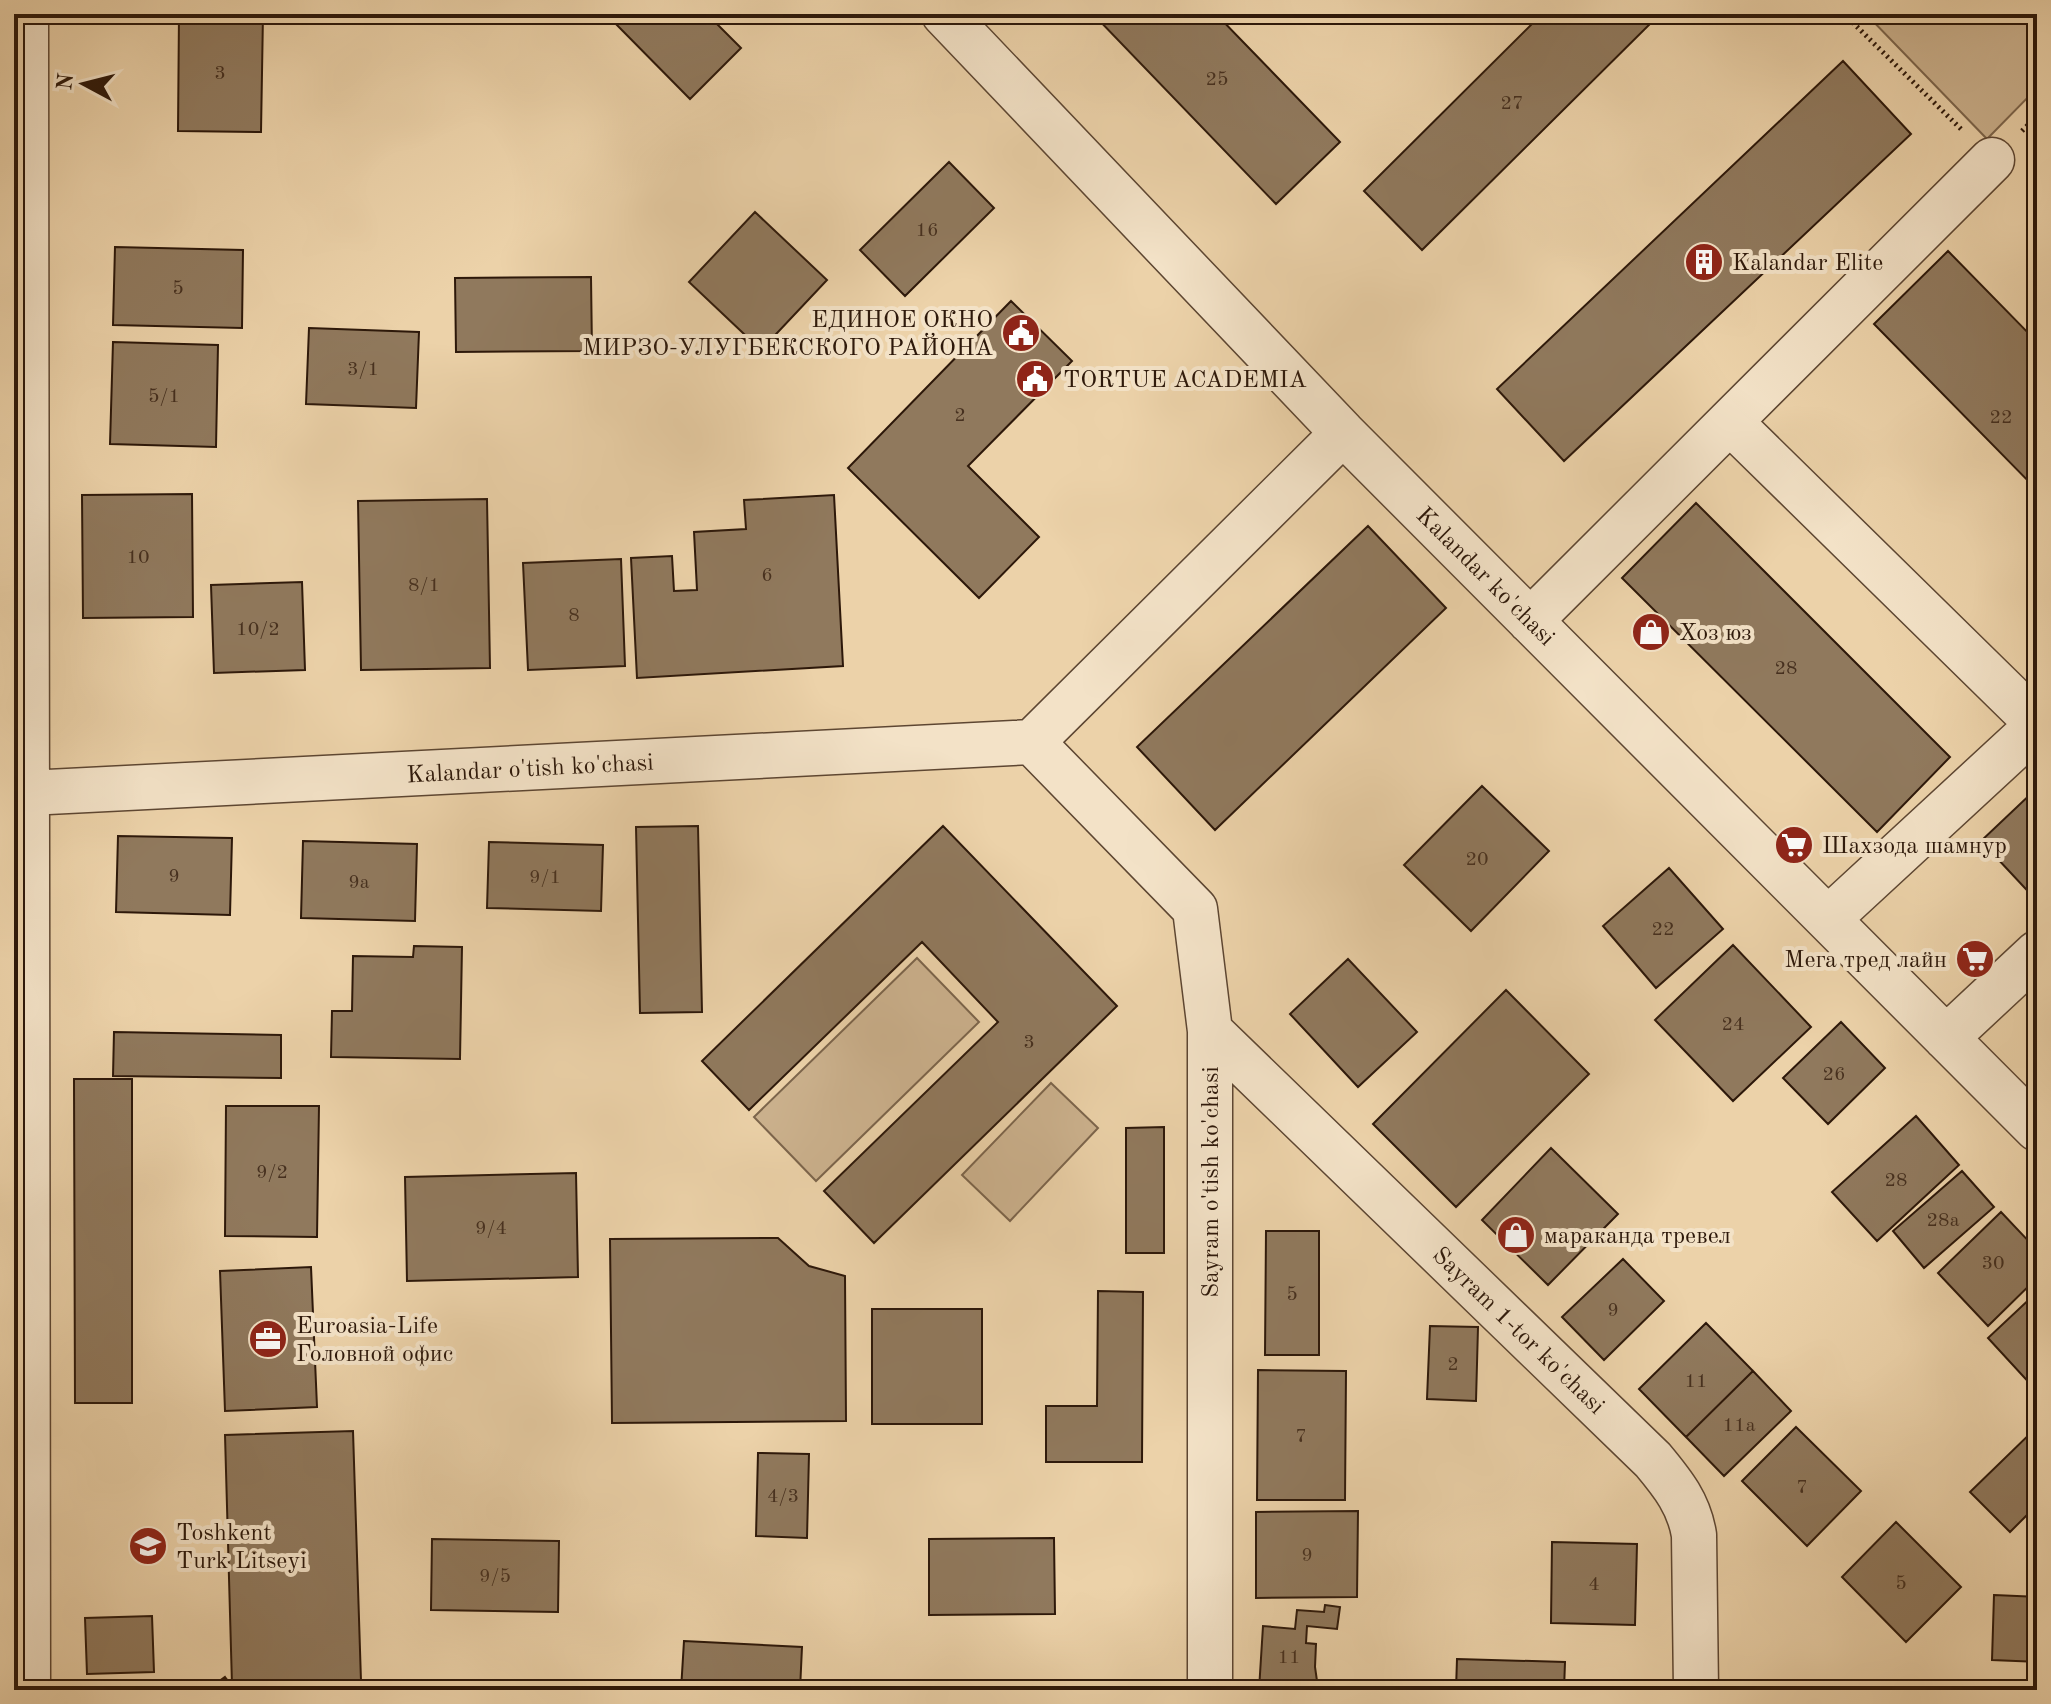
<svg xmlns="http://www.w3.org/2000/svg" width="2051" height="1704" font-family="'Old Standard TT',serif">
<rect width="100%" height="100%" fill="#ecd2a9"/>
<filter id="stains"><feTurbulence type="fractalNoise" baseFrequency=".0025" numOctaves="4"/><feColorMatrix values="0 0 0 0 .2 0 0 0 0 .09 0 0 0 0 .02 0 0 0 .5 -.17"/></filter>
<radialGradient id="worn" r=".72"><stop offset=".6" stop-color="#630" stop-opacity="0"/><stop offset="1" stop-color="#630" stop-opacity=".3"/></radialGradient>
<path fill="#ccb28e" stroke="#7c654c" stroke-width="2" d="M1866,14h171v74l-50,51z
M917,958l62,64 -163,159 -62,-64z
M1051,1083l47,45 -88,93 -48,-46z"/>
<path fill="#90795d" stroke="#2d180a" stroke-width="2" d="M179,14h84l-2,118 -83,-1z
M606,14h101l34,34 -51,51z
M1093,14h123l124,128 -64,62z
M1542,14h118l-238,236 -58,-59z
M1843,61l68,73 -347,327 -67,-72z
M949,162l45,46 -89,88 -45,-46z
M755,212l72,68 -66,70 -72,-68z
M115,247l128,3 -1,78 -129,-3z
M1948,251l89,91v148l-163,-166z
M591,277l1,74 -136,1 -1,-74z
M1011,301l61,60 -104,105 71,71 -60,61 -131,-130z
M309,328l110,4 -3,76 -110,-4z
M113,342l105,3 -2,102 -106,-3z
M192,494l1,123 -110,1 -1,-123z
M834,495l9,171 -206,12 -6,-120 41,-2 2,35 23,-1 -3,-58 52,-3 -2,-29z
M487,499l3,169 -129,2 -3,-169z
M1696,503l254,254 -73,75 -255,-254z
M1368,526l78,82 -231,222 -78,-83z
M621,559l4,107 -97,4 -5,-107z
M302,582l3,88 -91,3 -3,-88z
M1482,786l67,65 -78,80 -67,-66z
M2037,788v113l-56,-60z
M698,826l4,186 -62,1 -4,-186z
M943,826l174,180 -243,237 -50,-52 174,-169 -76,-80 -173,168 -47,-49z
M118,836l114,2 -2,77 -114,-3z
M303,841l114,3 -2,77 -114,-3z
M489,842l114,3 -2,66 -114,-3z
M1669,868l54,61 -67,59 -53,-62z
M1733,945l78,82 -78,74 -78,-81z
M414,946l48,1 -2,112 -129,-2 1,-46h20l1,-55 60,1z
M1348,959l69,73 -59,55 -68,-73z
M1506,990l83,84 -133,133 -83,-83z
M1841,1022l44,46 -57,56 -45,-46z
M114,1032l167,3v43l-168,-2z
M74,1079h58v324h-57z
M226,1106h93l-2,131 -92,-1z
M1916,1116l43,49 -82,76 -45,-49z
M1164,1127v126h-38v-125z
M1551,1148l67,66 -70,71 -66,-65z
M1962,1171l32,36 -70,61 -31,-37z
M576,1173l2,104 -171,4 -2,-104z
M2001,1212l36,38v28l-49,48 -50,-53z
M1266,1231h53v124h-54z
M778,1238l31,28 36,10 1,145 -234,2 -2,-184z
M1623,1259l41,42 -60,59 -42,-43z
M311,1267l6,140 -92,4 -5,-140z
M1098,1291l45,1 -1,170h-96v-56h51z
M2037,1292v95l-2,2 -47,-51z
M872,1309h110v115h-110z
M1706,1323l47,48 -67,66 -47,-48z
M1430,1326l48,1 -2,74 -49,-2z
M1258,1370l88,1 -1,129h-88z
M1753,1371l38,40 -67,65 -38,-39z
M1796,1427l65,64 -54,55 -65,-65z
M2037,1427v78l-27,27 -40,-40z
M353,1431l8,250 -129,4 -7,-250z
M758,1453l51,1 -2,84 -51,-2z
M1358,1511l-1,86 -101,1v-86z
M1896,1522l65,65 -55,55 -64,-65z
M1054,1538l1,76 -126,1v-76z
M432,1539l127,2 -1,71 -127,-2z
M1552,1542l85,2 -2,81 -84,-2z
M1994,1595l43,2v65l-45,-2z
M1325,1605l15,2 -3,22 -30,-3 -1,17 10,1 -1,23 2,14 9,9h-67l4,-64 32,3 2,-19 27,2z
M152,1616l2,56 -67,2 -2,-56z
M684,1641l118,6 -2,43h-119z
M1457,1659l108,3 -1,28h-108z
M225,1677l10,13h-28z"/>
<g fill="none" stroke-linecap="round" stroke-linejoin="round">
<defs>
<path id="minor" d="M26,14l2,1676
M944,14l399,419 694,696
M1730,422l307,301
M1530,621l462,-461
M1032,742l163,167 15,122v659
M1032,742l311,-309
M28,793l1004,-51
M1828,919l209,-193
M1210,1031l443,429c20,24 36,44 41,75l2,155
M1946,1038l91,-85"/>
</defs>
<use href="#minor" stroke="#5d4632" stroke-width="47"/>
<path stroke="#2d180a" stroke-width="5" stroke-dasharray="2 4" stroke-linecap="butt" d="M1844,14l119,117
M2022,131l15,-15"/>
<use href="#minor" stroke="#f3e2c7" stroke-width="44"/>
</g>
<defs>
<symbol id="building-disc" viewBox="-11 -11 22 22"><circle r="9.5" fill="#8f2418" stroke="#f3e2c7"/><path d="M-4-6H4V6H1V3H-1V6H-4ZM-2.5-4.3h1.7v1.8h-1.7ZM.8-4.3h1.7v1.8H.8ZM-2.5-1h1.7V.8h-1.7ZM.8-1h1.7V.8H.8Z" fill="#fff"/></symbol>
<symbol id="civic-disc" viewBox="-11 -11 22 22"><circle r="9.5" fill="#8f2418" stroke="#f3e2c7"/><path d="M-.6-6.5H3V-4.5H.6V-3L4-1V1h2V6H-6V1h2V-1L-.6-3ZM-1.2 2.5V6h2.4V2.5Z" fill="#fff"/></symbol>
<symbol id="shop-disc" viewBox="-11 -11 22 22"><circle r="9.5" fill="#8f2418" stroke="#f3e2c7"/><path d="M-5-2.5h2.3a2.7 3.5 0 0 1 5.4 0H5L5.5 6h-11ZM-1.5-2.5h3a1.5 2.3 0 0 0-3 0Z" fill="#fff"/></symbol>
<symbol id="supermarket-disc" viewBox="-11 -11 22 22"><circle r="9.5" fill="#8f2418" stroke="#f3e2c7"/><path d="M-6-5.5h2.5l.6 2H6L4.5 2H-2.5L-4.4-4H-6ZM-1.5 3.2a1.3 1.3 0 1 0 .1 0ZM3 3.2a1.3 1.3 0 1 0 .1 0Z" fill="#fff"/></symbol>
<symbol id="office-disc" viewBox="-11 -11 22 22"><circle r="9.5" fill="#8f2418" stroke="#f3e2c7"/><path d="M-6-3h4V-5.5h4V-3h4V5H-6ZM-1-4.5V-3h2v-1.5ZM-6 0V1H6V0Z" fill="#fff"/></symbol>
<symbol id="school-disc" viewBox="-11 -11 22 22"><circle r="9.5" fill="#8f2418" stroke="#f3e2c7"/><path d="M0-5L7-2L0 1L-7-2ZM-4 1L0 2.5L4 1V4Q0 6-4 4Z" fill="#fff"/></symbol>
</defs>
<g fill-rule="evenodd">
<use href="#building-disc" x="1682" y="240" width="44" height="44"/>
<use href="#civic-disc" x="999" y="311" width="44" height="44"/>
<use href="#civic-disc" x="1013" y="357" width="44" height="44"/>
<use href="#shop-disc" x="1629" y="610" width="44" height="44"/>
<use href="#supermarket-disc" x="1772" y="823" width="44" height="44"/>
<use href="#supermarket-disc" x="1953" y="937" width="44" height="44"/>
<use href="#shop-disc" x="1494" y="1213" width="44" height="44"/>
<use href="#office-disc" x="246" y="1317" width="44" height="44"/>
<use href="#school-disc" x="126" y="1524" width="44" height="44"/>
</g>
<g text-anchor="middle" stroke-width="8" stroke-linejoin="round" paint-order="stroke">
<g font-size="20" fill="#46301f">
<text x="220" y="79">3</text>
<text x="1217" y="85">25</text>
<text x="1512" y="109">27</text>
<text x="927" y="236">16</text>
<text x="178" y="294">5</text>
<text x="363" y="375">3/1</text>
<text x="164" y="402">5/1</text>
<text x="960" y="421">2</text>
<text x="2001" y="423">22</text>
<text x="138" y="563">10</text>
<text x="767" y="581">6</text>
<text x="424" y="591">8/1</text>
<text x="574" y="621">8</text>
<text x="258" y="635">10/2</text>
<text x="1786" y="674">28</text>
<text x="1477" y="865">20</text>
<text x="174" y="882">9</text>
<text x="545" y="883">9/1</text>
<text x="359" y="888">9а</text>
<text x="1663" y="935">22</text>
<text x="1733" y="1030">24</text>
<text x="1029" y="1048">3</text>
<text x="1834" y="1080">26</text>
<text x="272" y="1178">9/2</text>
<text x="1896" y="1186">28</text>
<text x="1943" y="1226">28a</text>
<text x="491" y="1234">9/4</text>
<text x="1993" y="1269">30</text>
<text x="1292" y="1300">5</text>
<text x="1613" y="1316">9</text>
<text x="1453" y="1370">2</text>
<text x="1696" y="1387">11</text>
<text x="1739" y="1431">11а</text>
<text x="1301" y="1442">7</text>
<text x="1802" y="1493">7</text>
<text x="783" y="1502">4/3</text>
<text x="1307" y="1561">9</text>
<text x="495" y="1582">9/5</text>
<text x="1901" y="1589">5</text>
<text x="1594" y="1590">4</text>
<text x="1289" y="1663">11</text>
</g>
<g font-size="24" fill="#2d180a" stroke="#f3e2c7" text-anchor="start">
<text x="1732" y="270">Kalandar Elite</text>
<text x="993" y="327" text-anchor="end">ЕДИНОЕ ОКНО<tspan x="993" dy="28">МИРЗО-УЛУГБЕКСКОГО РАЙОНА</tspan></text>
<text x="1063" y="387">TORTUE ACADEMIA</text>
<text x="1679" y="640">Хоз юз</text>
<text x="1822" y="853">Шахзода шамнур</text>
<text x="1947" y="967" text-anchor="end">Мега тред лайн</text>
<text x="1544" y="1243">мараканда тревел</text>
<text x="296" y="1333">Euroasia-Life<tspan x="296" dy="28">Головной офис</tspan></text>
<text x="176" y="1540">Toshkent<tspan x="176" dy="28">Turk Litseyi</tspan></text>
</g>
<g font-size="24" fill="#2d180a" stroke="#f3e2c7">
<text transform="translate(1486 576) rotate(45)" y="8">Kalandar ko'chasi</text>
<text transform="translate(530 768) rotate(-3)" y="8">Kalandar o'tish ko'chasi</text>
<text transform="translate(1210 1182) rotate(-90)" y="8">Sayram o'tish ko'chasi</text>
<text transform="translate(1519 1330) rotate(44)" y="8">Sayram 1-tor ko'chasi</text>
</g>
</g>
<rect width="2051" height="1704" fill="none" stroke="#ecd2a9" stroke-width="48"/>
<rect x="16" y="16" width="2019" height="1672" fill="none" stroke="#2d180a" stroke-width="4"/>
<rect x="24" y="24" width="2003" height="1656" fill="none" stroke="#2d180a" stroke-width="2"/>
<g transform="translate(84 84) rotate(277)" stroke="#f3e2c7" stroke-width="6" paint-order="stroke">
<path d="M0-6L14 30L0 20L-14 30Z" fill="#2d180a"/>
<text y="-12" font-size="22" font-weight="bold" text-anchor="middle" fill="#2d180a">N</text>
</g>
<rect width="100%" height="100%" filter="url(#stains)"/>
<rect width="100%" height="100%" fill="url(#worn)"/>
</svg>
